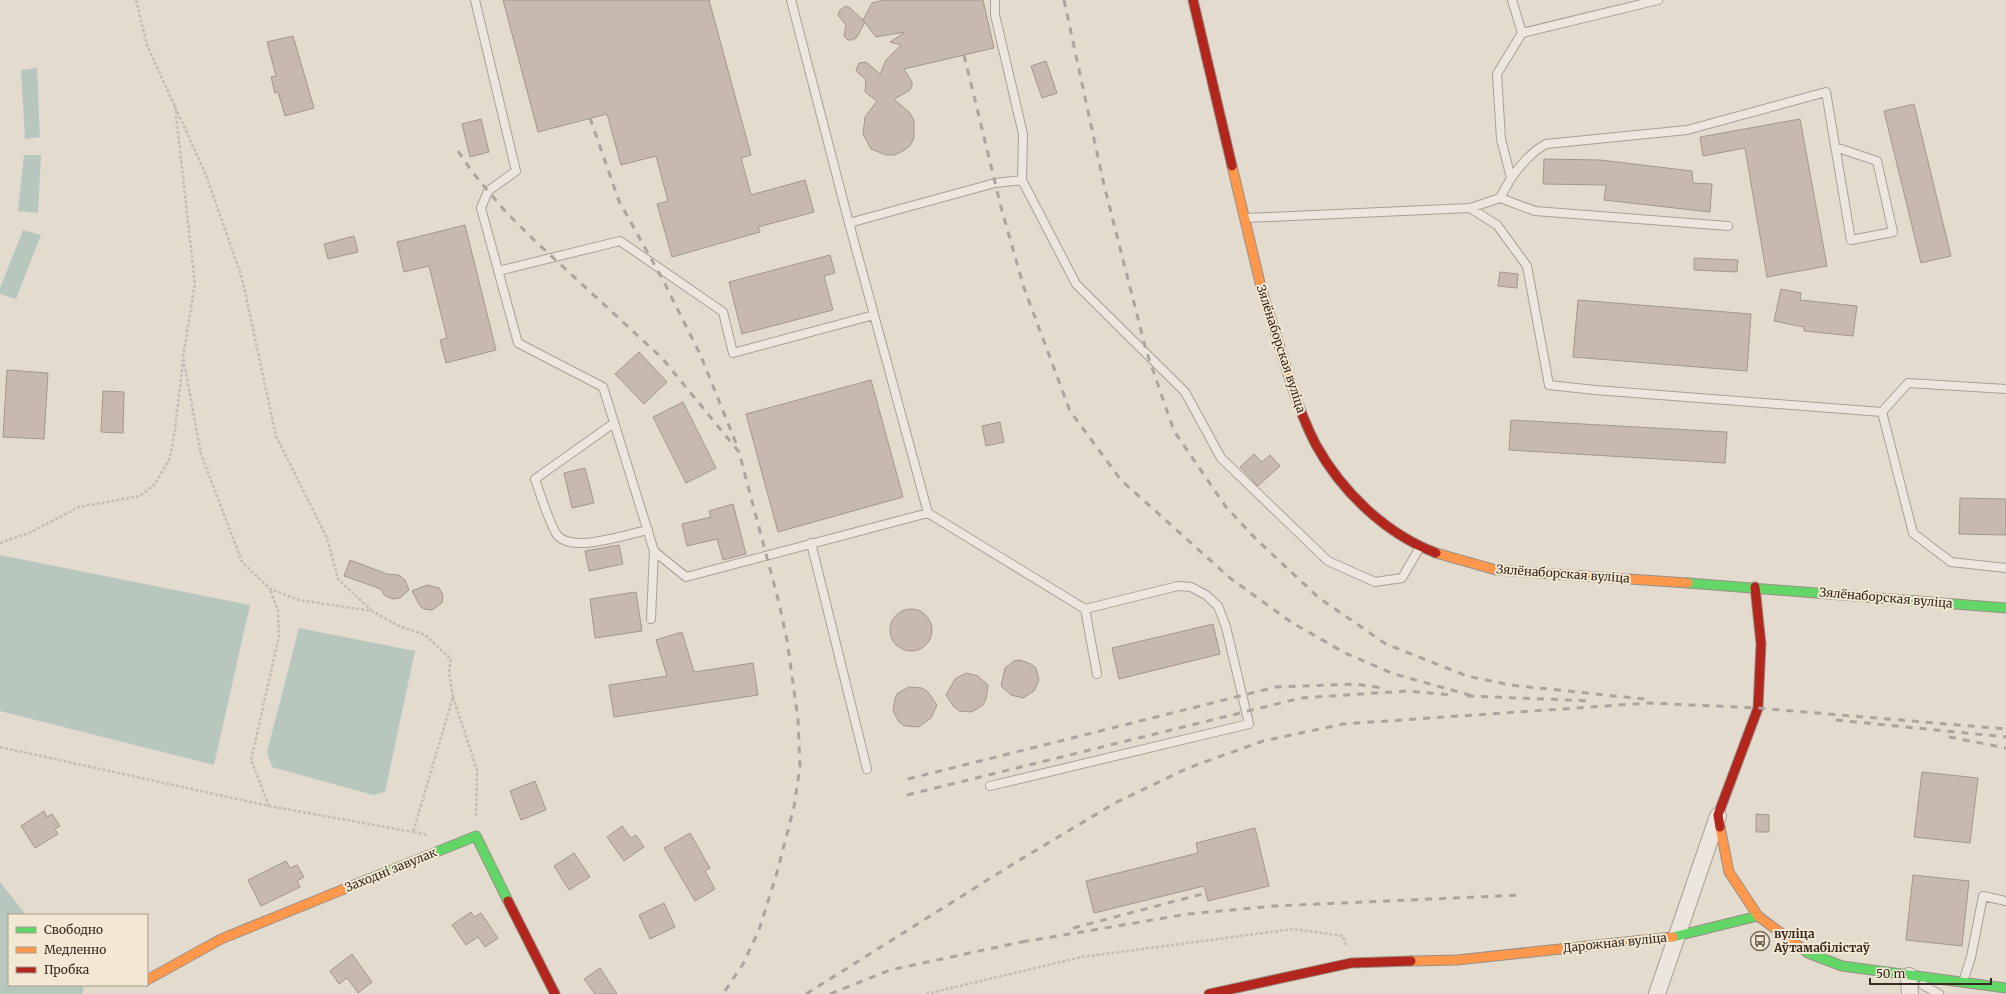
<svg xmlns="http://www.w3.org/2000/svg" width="2006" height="994" font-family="Merriweather,serif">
<rect width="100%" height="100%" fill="#e3dbce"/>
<path fill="#b8c7bd" d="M37,68l3,69 -15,2 -4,-69z
M24,155h17l-3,58 -20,-2z
M23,230l18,5 -25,64 -16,-5v-6z
M0,555l250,50 -36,160 -214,-54z
M299,628l116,23 -30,141 -12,3 -101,-28 -5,-15z
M0,882l26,33h-17v70h72l3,4 -2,5h-82z"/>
<path fill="#c7b9af" stroke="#a3978d" d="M503,0h206l42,155 -10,3 10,37 54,-15 9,32 -56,15 2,5 -88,25 -15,-53 11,-3 -12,-45 -35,9 -14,-51 -69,18z
M884,0h99l11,48 -90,21 8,13v5l-3,4 -15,8 15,13 5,8v18l-4,8 -7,5 -9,4h-8l-15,-6 -8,-15 2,-17 12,-16 -12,-9 1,-13 -7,-5 -3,-4 3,-7 7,-1 14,12 6,-14 15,-15 -11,-3 15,-10 -29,5 -13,-17 9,-17z
M846,6l4,2 15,14 -8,15 -4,3h-5l-4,-4 2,-11 -8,-10 2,-5z
M293,36l21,72 -29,8 -7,-24 -3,1 -4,-16 5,-1 -9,-34z
M1046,61l11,32 -15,5 -11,-32z
M1914,104l37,152 -30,7 -37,-152z
M481,119l8,33 -19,5 -8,-33z
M1800,119l27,147 -60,11 -22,-129 -42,8 -3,-19z
M1544,159l56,1 92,11 1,12 19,1 -2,28 -106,-12 2,-15 -63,-1z
M465,225l31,125 -50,13 -6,-23 7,-2 -18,-72 -25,6 -7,-30z
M354,236l4,16 -30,7 -4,-15z
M830,255l5,18 -11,3 9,34 -91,24 -13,-52z
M1694,258l44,2 -1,12 -43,-2z
M1500,272l18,2 -1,14 -19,-2z
M1781,289l20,4 -1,7 57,6 -4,30 -49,-5v-4l-30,-6z
M1578,300l173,14 -4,57 -174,-14z
M639,352l28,30 -23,22 -29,-30z
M7,370l41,3 -4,66 -41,-2z
M871,380l32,117 -125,35 -32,-118z
M103,391l21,1 -1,41 -22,-1z
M683,402l33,66 -30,15 -33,-66z
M1511,420l216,12 -2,31 -216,-13z
M1000,422l4,20 -18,4 -4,-20z
M1254,454l8,8 8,-7 10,11 -22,20 -18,-19z
M585,468l9,35 -22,5 -8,-35z
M1960,498l46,1v36l-47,-1z
M733,504l13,50 -23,6 -6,-21 -30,7 -5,-22 29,-7 -2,-6z
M619,545l4,19 -34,7 -4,-20z
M350,560l37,14 12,1 6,5 4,10 -9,8 -8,1 -8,-4 -3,-6 -37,-13z
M427,585l12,3 4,7 -1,8 -10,7 -8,-1 -4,-3 -8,-15z
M636,592l6,39 -47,7 -5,-39z
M890 630a21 21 0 1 1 42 0a21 21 0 1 1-42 0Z
M1213,624l7,30 -101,25 -7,-31z
M682,632l12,40 59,-9 5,32 -144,22 -5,-32 58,-9 -11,-36z
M1020,660l11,4 5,4 3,12 -5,11 -11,7 -12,-3 -10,-9 4,-18 9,-7z
M966,673l12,3 10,9 -2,14 -3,6 -11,7 -13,-1 -5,-4 -8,-12 9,-16z
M909,687l13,1 6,4 9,13 -6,13 -12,9 -14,-1 -6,-4 -6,-11 2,-13 3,-5z
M1922,772l56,6 -8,65 -56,-6z
M535,781l11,29 -25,10 -11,-29z
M44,811l3,6 5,-3 8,12 -5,3 3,5 -23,14 -14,-22z
M1756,814l13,1v17h-13z
M622,826l9,12 5,-3 8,12 -20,14 -17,-24z
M1255,828l14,58 -61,15 -4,-15 -110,27 -8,-32 112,-28 -2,-10z
M690,833l20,35 -5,3 10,18 -20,12 -31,-53z
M574,853l16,24 -21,13 -15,-24z
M286,861l4,7 7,-3 7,12 -7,4 3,6 -39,19 -13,-26z
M1913,875l56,6 -7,65 -56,-6z
M664,903l11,24 -25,12 -11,-24z
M471,912l3,5 7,-4 17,25 -13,9 -7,-10 -12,8 -14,-20z
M352,954l20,28 -14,11 -11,-15 -8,6 -9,-13z
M600,968l17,26h-22l-11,-15z"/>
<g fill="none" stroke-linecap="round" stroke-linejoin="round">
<defs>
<path id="lane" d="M475,0l41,171 -28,20 -7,17 37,135 85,44 51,164 -3,68
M791,0l58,223
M995,0v15l28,119 -1,46 54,104 109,108 36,66 107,103 47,21 27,-4 18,-31
M1512,0l10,33
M1511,178c10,-13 20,-26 35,-34l141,-14 139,-38 25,148 42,-8 -16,-71 -42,-14
M1500,198l11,-20 -10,-39 -4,-65 25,-41 136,-33
M1470,208l27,17 30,41 22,119 46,5 287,22
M1246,218l224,-10 30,-10 35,13 193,15
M498,271l122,-30 103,71 10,41 141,-38
M1882,412l31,121 38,29 55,6
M1882,412l26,-29 98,6
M614,423l-79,56c4,12 17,51 23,57 16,17 69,-2 90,-6
M928,513l157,96 12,65
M811,543l56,226
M654,551l32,26 242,-64 -79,-290 146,-40 27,-3
M990,786l259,-62 -23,-97 -8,-21 -12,-11 -15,-8 -13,-1 -93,23
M1963,982l8,-25 12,-61 23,5
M1923,985l16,9"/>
<path id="street" d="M1909,976l1,18
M1657,994l61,-178"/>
<path id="fast" d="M1688,583l318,25
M344,889l132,-53 32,65
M1673,937l85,-21
M1800,947l8,6 34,13 164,22"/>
<path id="slow" d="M1232,166l29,121 29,93
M1436,553l60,17 192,13
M1720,827l9,45 29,44 42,31
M1411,961l46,-1 216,-23
M147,980l74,-41 123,-50"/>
<path id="jam" d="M1193,0l39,166
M1290,380c7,22 15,44 26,65 26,47 70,89 120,108
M1720,827l-2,-12 40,-107 3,-64 -6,-57
M508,901l47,93
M1209,994l142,-31 60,-2"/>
</defs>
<use href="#lane" stroke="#a8a096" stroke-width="10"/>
<use href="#street" stroke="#a8a096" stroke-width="18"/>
<use href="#fast" stroke="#989086" stroke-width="11"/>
<use href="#slow" stroke="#989086" stroke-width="11"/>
<use href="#jam" stroke="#989086" stroke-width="11"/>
<path stroke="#c4bdb5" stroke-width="2.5" stroke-dasharray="3 2" stroke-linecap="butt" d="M136,0l11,45 59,130 36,103 34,158 51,102 11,41 33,31
M175,106l20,178 -12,73 18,97 41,108 28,27 29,11 73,11 27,15 26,9 26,24 -2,13 4,25 -40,135 15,3
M0,543l29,-10 50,-26 61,-11 15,-12 15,-26 5,-29 8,-68
M453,697l24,73 -1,48
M0,747l269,59 144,26
M269,806l-18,-46 28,-124 -1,-25 -8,-22
M926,994l156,-37 211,-28 50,7 3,9"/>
<use href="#lane" stroke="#ece6de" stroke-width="8"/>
<use href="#street" stroke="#ece6de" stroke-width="16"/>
<use href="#fast" stroke="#63d668" stroke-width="9"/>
<use href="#slow" stroke="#ff974d" stroke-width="9"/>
<use href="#jam" stroke="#b3261e" stroke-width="9"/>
<path stroke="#aba59e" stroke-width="3" stroke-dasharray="7 7" stroke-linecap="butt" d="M1064,0l40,185 42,165 28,81 52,76 30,32 63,59 67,46 81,32 43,9 134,14
M964,55l37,152 23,81 46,123 51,69 109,98 61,44 54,31 49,21 79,22
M590,118l29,83 45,81 36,72 36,89
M458,151l15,22 32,38 30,30 127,117 77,94 40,151 8,37 11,79 2,48 -6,40 -18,69 -17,54 -16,34 -20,30
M1467,696l126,5
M1836,720l170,17
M1949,737l57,11
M908,779l368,-92 80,-3 26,4
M907,795l394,-97 105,-7 47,4
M1073,928l133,-35
M1022,942l166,-28 86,-8 247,-11
M806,994l207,-130 102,-61 73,-35 75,-27 80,-17 306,-21 109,5 248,21
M830,994l60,-24 136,-29"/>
</g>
<defs>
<symbol id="bus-ring" viewBox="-11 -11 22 22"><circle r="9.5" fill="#f3e8d4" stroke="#73675c" stroke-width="1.5"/><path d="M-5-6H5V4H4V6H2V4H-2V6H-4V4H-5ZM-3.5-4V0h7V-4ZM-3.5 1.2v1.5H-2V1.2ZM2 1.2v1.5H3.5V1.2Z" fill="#73675c"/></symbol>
</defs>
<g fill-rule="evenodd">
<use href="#bus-ring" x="1749" y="930" width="22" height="22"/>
</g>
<g text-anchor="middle" stroke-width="4" stroke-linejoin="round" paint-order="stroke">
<g font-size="12" fill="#36291f" stroke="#f3e8d4">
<text transform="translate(1281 349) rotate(72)" y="4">Зялёнаборская вуліца</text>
<text transform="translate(1563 574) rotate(4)" y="4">Зялёнаборская вуліца</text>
<text transform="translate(1886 598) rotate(5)" y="4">Зялёнаборская вуліца</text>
<text transform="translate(391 870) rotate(-22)" y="4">Заходні завулак</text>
<text transform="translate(1615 943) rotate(-6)" y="4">Дарожная вуліца</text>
</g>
<g font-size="12" font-weight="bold" fill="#36291f" stroke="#f3e8d4" text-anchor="start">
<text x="1774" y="938">вуліца<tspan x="1774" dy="14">Аўтамабілістаў</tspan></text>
</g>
</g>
<rect x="8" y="914" width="140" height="72" fill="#f3e8d4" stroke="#a79c8c"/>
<rect x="16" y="927" width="20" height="6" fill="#63d668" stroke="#a79c8c"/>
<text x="44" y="934" font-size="12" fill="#36291f">Свободно</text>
<rect x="16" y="947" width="20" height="6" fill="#ff974d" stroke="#a79c8c"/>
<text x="44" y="954" font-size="12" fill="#36291f">Медленно</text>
<rect x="16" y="967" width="20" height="6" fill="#b3261e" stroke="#a79c8c"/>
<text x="44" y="974" font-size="12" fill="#36291f">Пробка</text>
<path d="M1870 978v6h121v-6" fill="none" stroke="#36291f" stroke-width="2"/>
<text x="1876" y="978" font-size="12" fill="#36291f" stroke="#f3e8d4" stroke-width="3" paint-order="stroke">50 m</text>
</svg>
